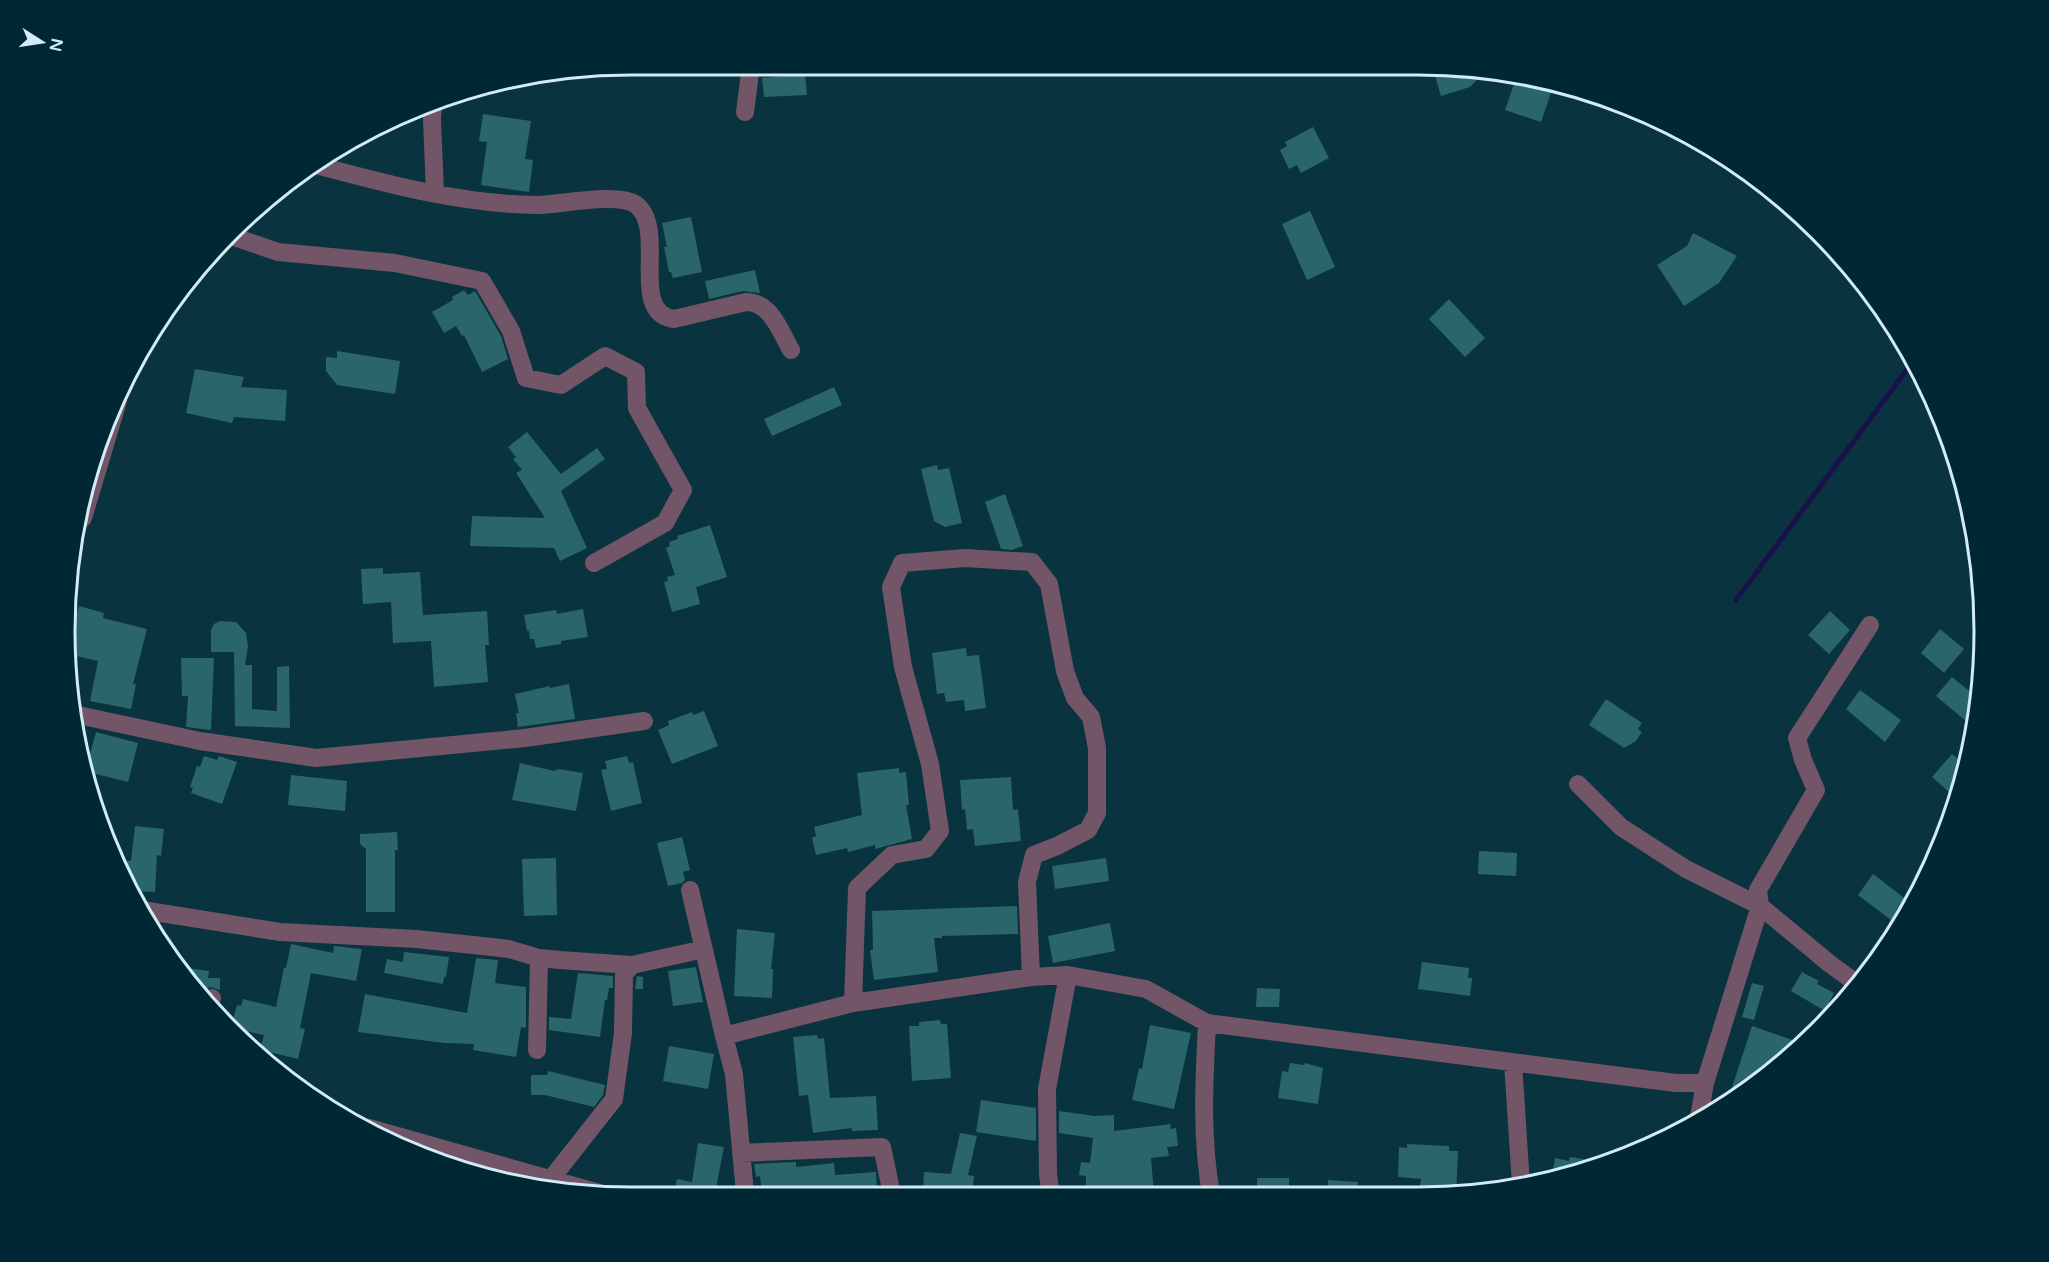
<svg xmlns="http://www.w3.org/2000/svg" width="2049" height="1262" font-family="'Varela Round',sans-serif">
<rect width="100%" height="100%" fill="#09333e"/>
<g fill="none" stroke-linecap="round" stroke-linejoin="round">
<path stroke="#19114c" stroke-width="5" d="M1736,600l178,-240"/>
</g>
<path fill="#2a6669" d="M1443,69h44l-17,18 -29,9 -7,-24z
M805,74l2,21 -43,2 -2,-19z
M1516,78l36,12 -11,32 -36,-12z
M483,114l48,7 -6,38 8,1 -4,32 -48,-7 6,-43 -8,-1z
M1313,127l16,31 -28,15 -4,-8 -8,4 -9,-19 7,-4 -2,-4z
M1310,211l25,56 -28,13 -25,-56z
M691,217l11,55 -29,6 -2,-6h-2l-5,-25h3l-5,-24z
M1693,233l44,23 -18,27 -35,23 -27,-41 30,-19z
M755,270l5,23 -17,-2 -34,8 -4,-18z
M464,290l4,5 7,-4 26,45 7,23 -26,13 -18,-37 -2,1 -6,-10 -12,7 -12,-21 21,-12 -1,-3z
M1449,299l36,39 -20,19 -36,-38z
M337,351l63,10 -5,33 -58,-9 -11,-14v-14l11,1z
M195,369l49,8 -3,10 46,3 -2,31 -51,-4 -2,6 -46,-10z
M834,387l8,18 -70,31 -8,-17z
M527,432l34,42 36,-26 8,11 -44,32 26,57 -27,13 -6,-13 -84,-2 2,-30 73,2 -29,-45 6,-3 -9,-11 3,-2 -8,-10z
M937,465l1,5 11,-2 13,55 -17,4 -11,-6 -13,-52z
M1005,494l18,52 -11,4 -11,-1 -16,-47z
M710,525l17,52 -31,10 4,17 -28,8 -8,-30 4,-1 -1,-4 8,-2 -9,-27 4,-2 -1,-4 9,-3 -1,-3z
M383,568v6l37,-2 3,43 64,-4 2,34h-4l3,37 -54,5 -3,-46 -38,2 -2,-41 -28,2 -2,-35z
M79,606l25,7 -1,5 44,11 -14,55h3l-5,25 -41,-8 8,-40 -30,-7 -2,-16 3,1z
M583,609l5,28 -27,4v3l-25,4 -2,-9h-4l-1,-8h-2l-3,-16 32,-5 1,4z
M1830,611l20,19 -21,24 -21,-19z
M220,621l16,1 10,11 2,13 -3,19h7v44l25,2v-44l12,-1 1,62 -55,-2 -1,-74h-23v-22l3,-6z
M1940,629l24,20 -20,24 -23,-20z
M966,648l1,8 12,-1 7,53 -21,3 -1,-11 -18,2 -2,-9 -7,1 -5,-41z
M181,658h33l-3,72 -25,-3 2,-31h-6z
M1952,677l26,21 -2,13 -9,11 -31,-26z
M569,684l6,35 -57,8 -2,-14h3l-4,-19 35,-8v2z
M1860,690l41,30 -16,22 -39,-33z
M1606,699l36,24 -4,6 4,3 -6,9 -12,7 -35,-23z
M704,711l14,35 -46,18 -14,-34 11,-5 -1,-4 24,-9 1,3z
M96,732l42,11 -10,39 -40,-10 -1,-7z
M1952,754l15,13 -10,32 -25,-22z
M204,756l13,4 2,-4 18,6 -15,42 -31,-11 2,-5 -3,-1 7,-21 3,1z
M627,756l2,7 4,-1 9,41 -31,8 -10,-41 6,-1 -2,-8z
M520,763l34,8 5,-2 24,4 -7,38 -64,-11z
M899,768v5l7,-1 3,33h-3l6,34 -37,10v-4l-27,7 -1,-4 -31,7 -4,-17 4,-2 -2,-9 48,-12 -5,-42z
M291,775l56,6 -2,30 -57,-6z
M1011,777l2,33 5,-1 3,32 -46,5 -2,-17 -6,1 -2,-21 -3,1 -2,-30z
M135,826l29,3 -3,27 -4,-1 -2,37 -22,-1 -15,-31 13,1z
M397,832l1,18h-3v62h-29v-63l-6,-5v-10z
M682,837l8,33 -7,2 2,8 -3,3 -14,3 -11,-43z
M1479,851l38,2 -1,23 -38,-2z
M556,858l1,57 -33,1 -2,-57z
M1106,858l3,23 -54,8 -3,-23z
M1873,874l39,30 -13,22 -41,-31z
M1017,906l1,28 -76,2v2h-8l4,34 -64,8 -4,-30h3l-1,-39z
M1110,923l5,28 -62,12 -5,-27z
M737,929l38,4 -4,36h2l-1,29 -38,-2z
M291,944l42,9 1,-7 28,3 -6,32 -45,-8 -11,55 5,1 -7,30 -38,-9 4,-15 -26,-6 -6,-6 5,-18 4,1 2,-7 33,8 8,-39h2z
M404,952l45,5 -3,20h-2l-1,7 -59,-11 3,-14 16,3z
M476,958l22,2 -3,23 31,4v41l-5,-1 -5,30 -43,-7 1,-6 -30,-1 -86,-11 7,-38 102,19z
M1422,962l47,6 -1,10h4l-2,18 -52,-7z
M180,967l29,4 -1,7h12v12l-10,-3 -7,5z
M696,967l7,35 -30,4 -5,-35z
M1802,972l17,9 -2,3 17,9 -9,18 -34,-20z
M578,973l35,3v12h-4l-2,12h-2l-5,37 -51,-7v-13l22,2z
M637,976l6,1v12h-8z
M1752,983l12,3 -10,34 -12,-3z
M1257,988l23,1 -1,18h-23z
M940,1020l1,4h6l4,54 -39,3 -3,-55h10v-4z
M1150,1025l41,8 -17,76 -42,-9 7,-32 3,1z
M1752,1026l52,18 -12,13 -65,46z
M817,1035l1,4 6,-1 6,60 46,-2 2,34 -26,1v-3l-39,5 -5,-38 -9,1 -6,-59z
M669,1046l45,8 -6,35 -45,-8z
M1290,1063l14,2 1,-2 18,5 -5,36 -40,-6 4,-27 6,1z
M548,1071l57,14 -2,10 -9,12 -49,-12h-14v-20h16z
M981,1100l55,8v33l-60,-9z
M1059,1111l36,5 19,-1v16l57,-7 -1,5 6,-1 2,18 -11,1 2,9 -18,2 3,37h-68v-19l-7,-1 2,-13 9,1 3,-25 -34,-5z
M960,1133l17,3 -9,39 6,1 -2,18h-49l1,-22 27,2z
M698,1143l26,4 -9,46h-41l3,-14 15,3z
M1407,1144l42,2v5h9l-2,45h-38l3,-17 -23,-2 1,-30 8,1z
M1570,1157l14,2 -1,2 17,2 -35,15 -13,-1 3,-19 14,3z
M796,1162v5l38,-4 1,12 41,-3 1,22h-115l-2,-18 -4,1 -2,-13z
M1257,1178h32v18l-32,-1z
M1328,1180l30,2 -1,14h-30z"/>
<g fill="none" stroke-linecap="round" stroke-linejoin="round">
<path stroke="#725567" stroke-width="18" d="M433,103l-1,17 3,73
M745,112l6,-47
M316,165c71,19 145,39 220,40 23,0 80,-13 99,-1 34,23 -8,109 39,115l72,-17c25,0 34,29 45,48
M234,237l44,15 117,11 87,18 29,50 15,47 35,7 44,-29 31,16 1,36 46,82 -18,33 -71,40
M83,518l35,-117
M78,715l122,26 116,17 209,-20 119,-17
M1578,784l43,43 65,42 74,37 -2,-16 58,-100 -13,-30 -6,-22 73,-113
M690,890l34,146 10,38 11,119
M142,910l138,22 136,7 76,8 17,2 30,9 21,2 72,5 72,-16
M211,1001l1,-3
M853,1003l4,-115 35,-33 34,-6 14,-18 -10,-67 -27,-97 -12,-80 11,-24 63,-5 67,4 17,22 16,87 10,27 16,19 6,31v65l-9,17 -31,16 -23,9 -7,27 4,95
M1207,1023c-3,61 -6,111 4,172
M724,1036l129,-33 178,-26 37,-2 78,14 61,34 469,60h29
M537,1050l2,-92
M1513,1062l8,123
M1698,1123l7,-40 55,-177 70,58 29,21
M369,1128l230,65
M741,1153l141,-6 10,47
M551,1179l63,-80 9,-66 1,-59 8,-9
M1051,1195l-3,-20 -1,-86 21,-114"/>
</g>
<path d="M0 0H2049V1262H0ZM631 75H1418A556 556 0 0 1 1974 631V631A556 556 0 0 1 1418 1187H631A556 556 0 0 1 75 631V631A556 556 0 0 1 631 75Z" fill="#002834" fill-rule="evenodd"/>
<path fill="none" stroke="#d2ecf6" stroke-width="3" d="M631 75H1418A556 556 0 0 1 1974 631V631A556 556 0 0 1 1418 1187H631A556 556 0 0 1 75 631V631A556 556 0 0 1 631 75Z"/>
<g transform="translate(42 42) rotate(102)" stroke="#002834" stroke-width="4.5" paint-order="stroke">
<path d="M0-4.5L10 22L0 15L-10 22Z" fill="#d2ecf6"/>
<text y="-9" font-size="16" font-weight="bold" text-anchor="middle" fill="#d2ecf6">N</text>
</g>
</svg>
